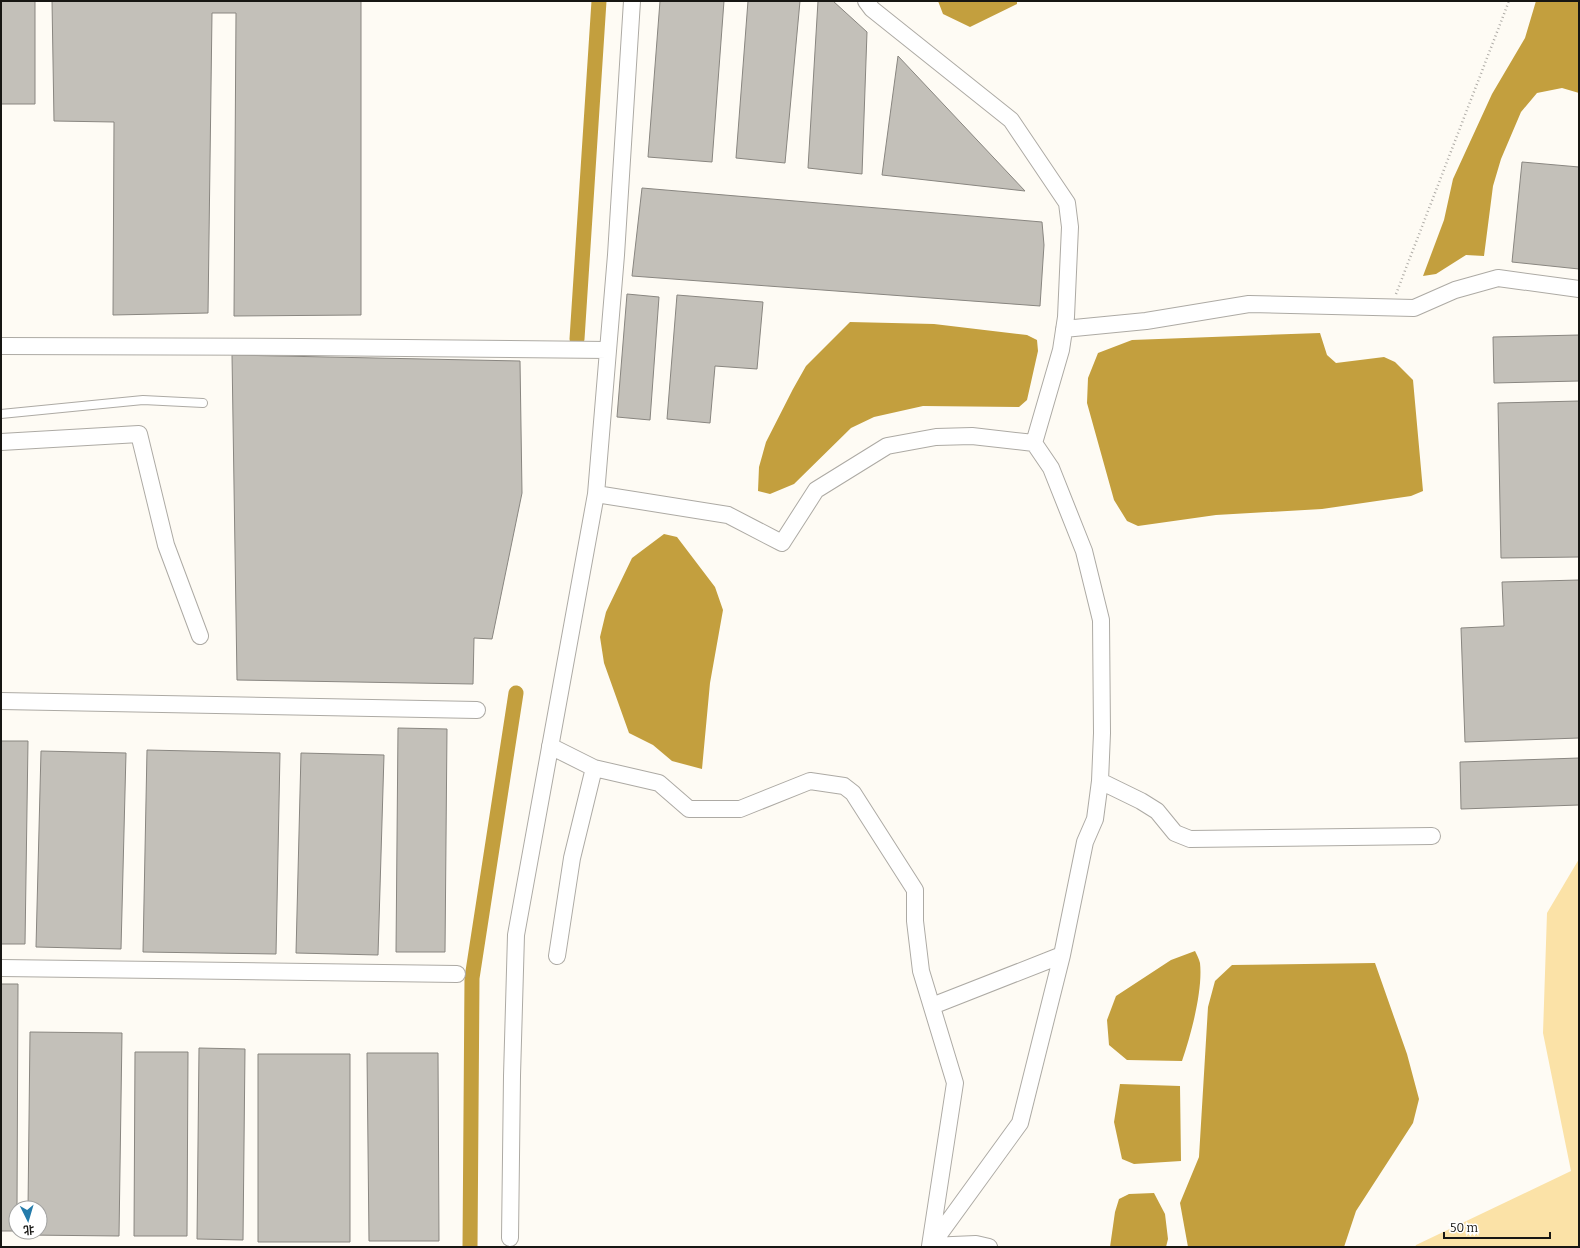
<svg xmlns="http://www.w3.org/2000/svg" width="1580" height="1248" font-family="Bitter,'Noto Sans SC',serif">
<rect width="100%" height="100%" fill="#fefbf4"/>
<path fill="#fbe2a7" d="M1579,859v388h-164l1,-2 155,-74 -28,-138 4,-120z"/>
<path fill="#c39f3e" d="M938,1h79v3l-47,23 -27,-13z
M1536,1h43v92l-17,-5 -25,5 -16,19 -20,47 -8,27 -9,70 -18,-1 -30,19 -13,2 21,-56 9,-41 39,-85 33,-56z
M850,322l84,2 93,11 10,5 1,11 -11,49 -8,7 -96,-1 -49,11 -23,11 -57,56 -24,10 -12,-3 1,-24 7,-25 27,-53 13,-23z
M1320,333l7,22 9,8 48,-6 11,5 18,18 10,111 -12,5 -89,13 -106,6 -78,11 -11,-5 -13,-21 -27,-97 1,-25 10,-25 34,-13z
M664,534l13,3 38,50 8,23 -13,73 -8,86 -30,-8 -19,-16 -24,-12 -25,-70 -4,-26 6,-25 26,-54z
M1195,951c2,4 4,8 5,12 3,27 -9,72 -18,98l-55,-1 -18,-15 -2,-25 9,-24 55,-36z
M1375,963l32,91 12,45 -6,24 -57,88 -12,36h-156l-8,-44 19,-46 9,-150 7,-26 17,-16z
M1120,1084l60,2 1,75 -47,3 -12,-5 -8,-37z
M1154,1193l11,21 3,25 -2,8h-56l5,-35 4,-13 10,-5z"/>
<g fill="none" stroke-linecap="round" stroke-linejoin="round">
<path stroke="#c39f3e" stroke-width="15" d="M577,339l22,-338
M470,1247l2,-269 44,-285"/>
</g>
<path fill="#c3c0b9" stroke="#898680" d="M1,1h34v103h-34z
M52,1h309v314l-127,1 2,-303h-24l-4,300 -95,2 1,-193 -60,-1z
M660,1h64l-12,161 -64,-5z
M748,1h52l-15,162 -49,-5z
M818,1h15l34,31 -5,142 -54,-6z
M898,56l127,135 -143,-16z
M1522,162l57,5v102l-67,-7z
M642,188l400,34 2,23 -4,61 -408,-30z
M627,294l32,3 -9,123 -33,-3z
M677,295l86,7 -6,67 -42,-3 -5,57 -43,-4z
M1579,335v46l-85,2 -1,-46z
M232,355l288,6 2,132 -30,146 -18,-1 -1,46 -236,-4z
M1579,401v156l-78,1 -3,-155z
M1579,580v158l-114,4 -4,-114 43,-2 -2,-44z
M398,728l49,1 -2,223h-49z
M1,741h27l-3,203h-24z
M147,750l133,3 -4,201 -133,-2z
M41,751l85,2 -5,196 -85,-2z
M301,753l83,2 -6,200 -82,-2z
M1579,758v47l-118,4 -1,-47z
M1,984h17l-1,224h-1v23h-15z
M30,1032l92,1 -3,203 -92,-1v-3h13v-24h-12z
M199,1048l46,1 -2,191 -46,-1z
M135,1052h53l-1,184h-53z
M367,1053h71l1,188h-70z
M258,1054h92v188h-92z"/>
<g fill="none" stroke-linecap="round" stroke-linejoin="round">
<defs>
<path id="service" d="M1,414l142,-14 60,3"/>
<path id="minor" d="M866,1l6,8 139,111 56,83 3,24 -4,90 -5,33 -27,93
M1064,329l82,-8 103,-17 165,4 41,-18 43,-12 81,11
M1,346l300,1 307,3
M1,442l138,-8 27,111 34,91
M596,494l132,21 54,28 34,-53 71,-44 49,-9 36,-1 62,7 17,25 33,83 17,69 1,113 -2,48 -5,38 -10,23 -23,113 -42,168 -90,124
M1,701l476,9
M550,746l44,22 65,15 30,26h51l70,-28 34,5 9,7 62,97v31l6,50 34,112 -25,163 46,-2 13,3
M1100,781l41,20 16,10 18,22 15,6 242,-3
M557,956l15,-98 22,-90
M1,968l456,6
M932,1006l130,-51
M510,1238l2,-162 4,-141 80,-441 20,-239 16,-254"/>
</defs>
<use href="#service" stroke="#adaaa4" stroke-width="10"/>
<use href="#minor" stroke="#adaaa4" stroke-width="18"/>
<path stroke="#afaca7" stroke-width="2.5" stroke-dasharray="1 3" stroke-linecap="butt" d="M1396,294l113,-293"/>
<use href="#service" stroke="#fff" stroke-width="8"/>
<use href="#minor" stroke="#fff" stroke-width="16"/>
</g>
<rect width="1580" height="1248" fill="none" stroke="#171613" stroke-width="4"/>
<g transform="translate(28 1220) rotate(175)"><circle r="19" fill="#ffffff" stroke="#a2a2a1"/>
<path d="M0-3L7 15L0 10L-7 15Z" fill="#247baa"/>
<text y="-6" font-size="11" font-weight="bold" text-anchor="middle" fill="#171613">北</text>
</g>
<path d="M1444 1232v6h106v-6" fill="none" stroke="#171613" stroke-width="2"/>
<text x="1450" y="1232" font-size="12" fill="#171613" stroke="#ffffff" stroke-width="3" paint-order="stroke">50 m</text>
</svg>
